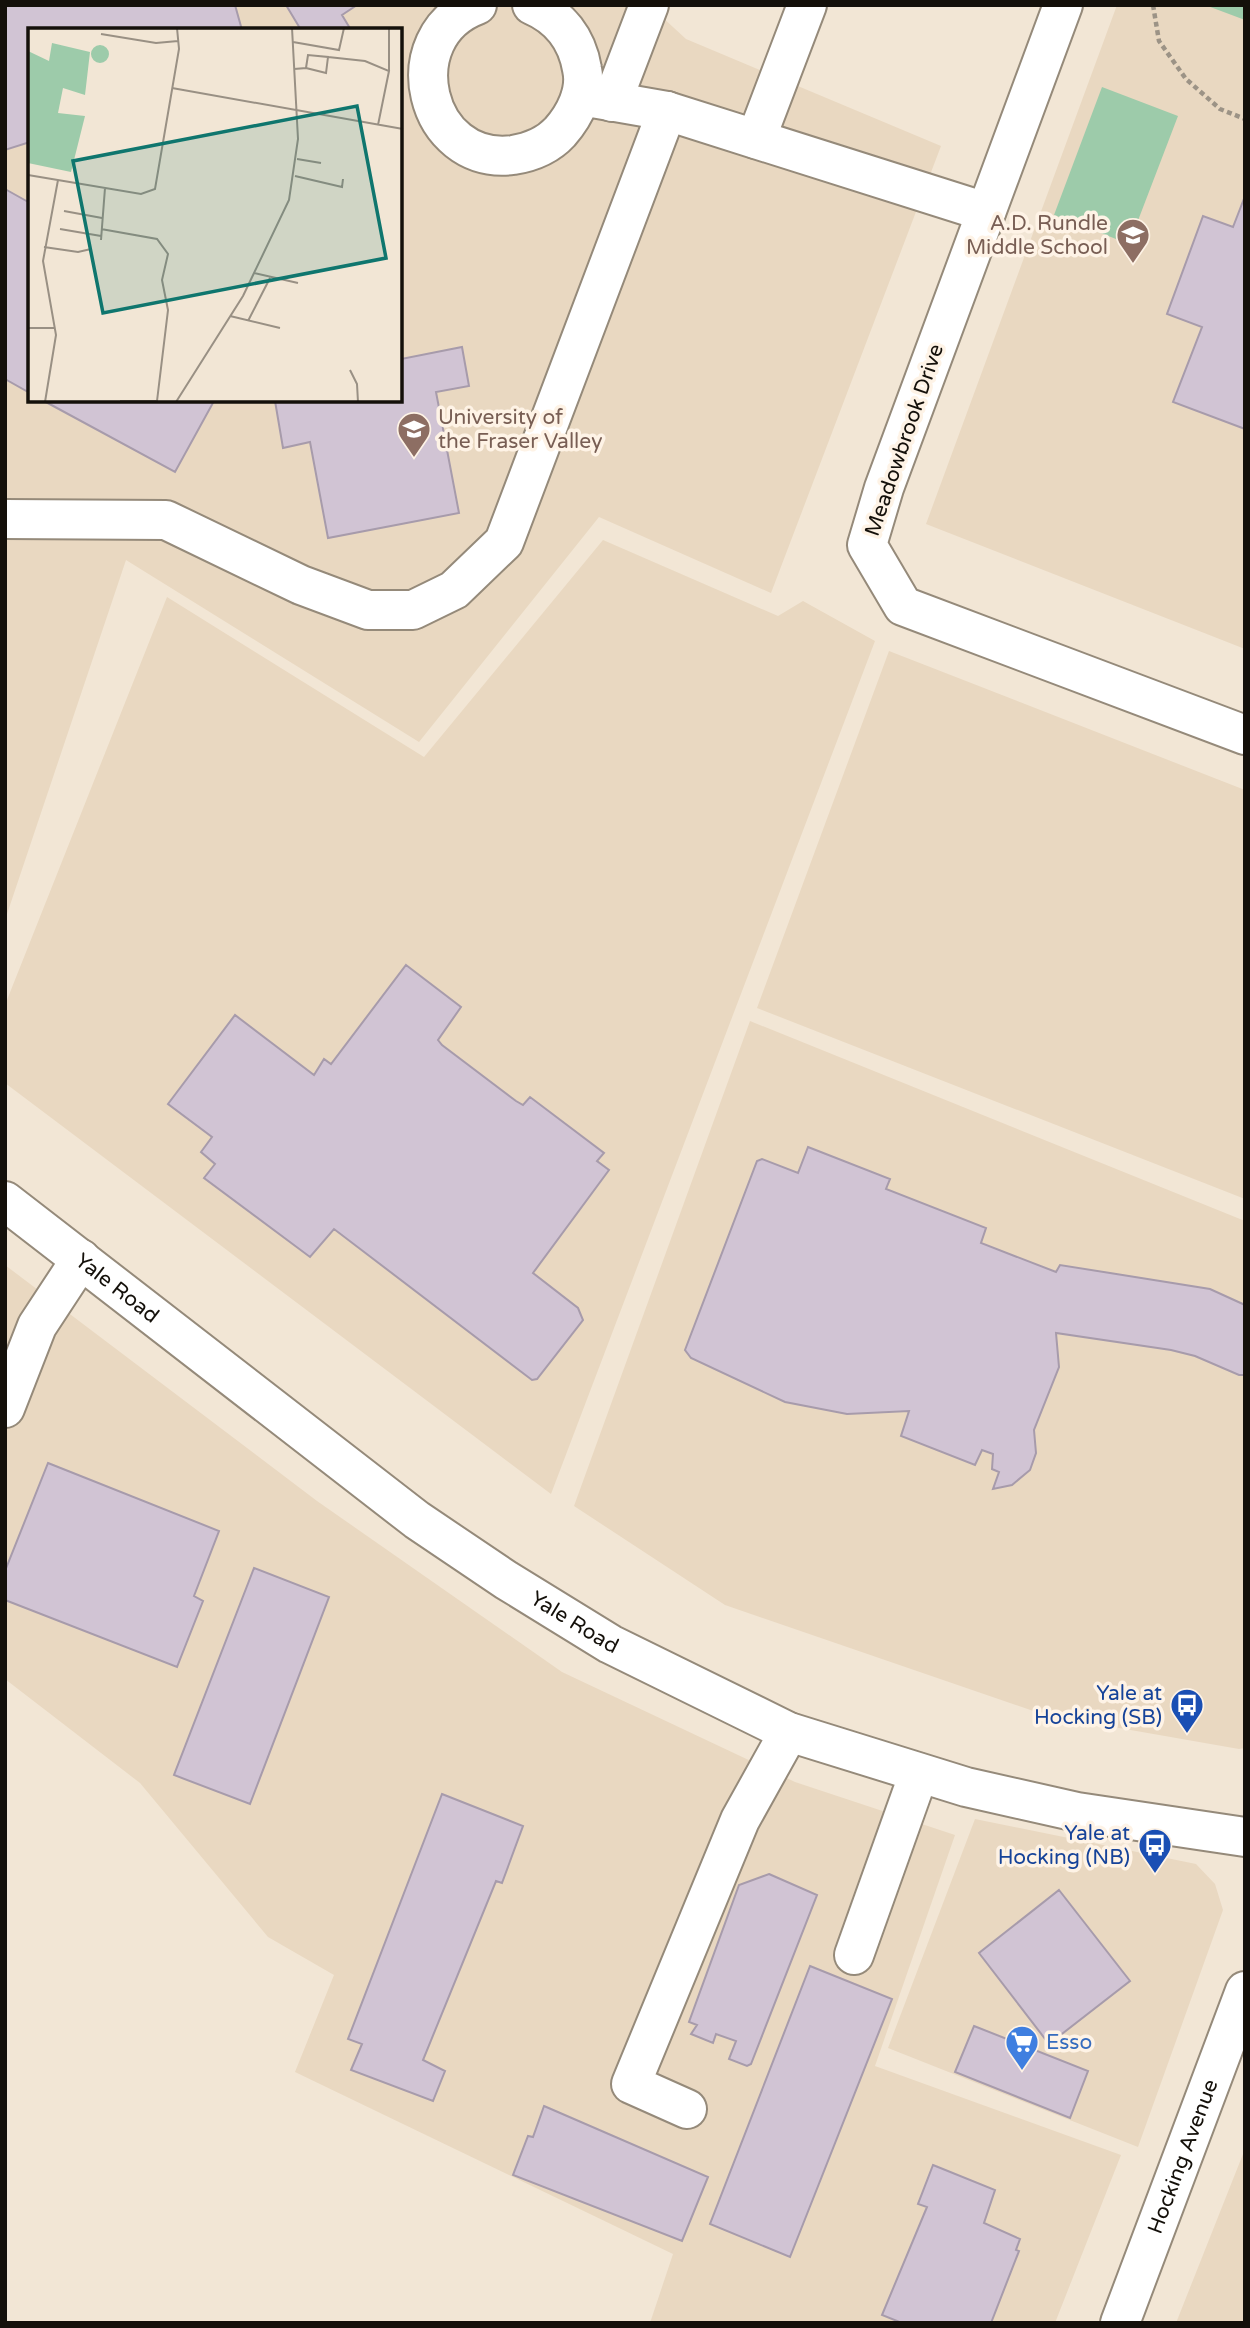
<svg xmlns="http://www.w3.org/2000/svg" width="1250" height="2328" font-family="'Varela Round',sans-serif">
<rect width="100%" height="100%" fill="#f2e6d5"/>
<path fill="#e9d8c1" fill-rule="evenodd" d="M5,5h644l37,34 255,107 -170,447 -172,-76 -180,225 -293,-182 -121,360zM30,30h371v371h-371z
M1117,5h128v644l-319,-125z
M603,540l175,76 25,-15 72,40 -324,853 -546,-411v-78l162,-408 257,160z
M889,651l356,139v409l-488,-191z
M750,1021l495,200v527l-6,1 -194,-34 -320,-110 -151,-99z
M5,1265l312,236 245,171 233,110 160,53 -80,231 246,89 -66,168h-405l23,-69 -378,-182 39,-97 -66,-38 -128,-154 -135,-104z
M975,1819l221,45 19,20 8,26 -85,237 -250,-99z
M1245,2149v174h-69z"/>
<path fill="#9dcbaa" d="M1205,5h40v15z
M1102,87l76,29 -49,128 -75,-29z"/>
<path fill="#d1c4d4" stroke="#a79bab" stroke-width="2" d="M5,5h230l7,25h-212v112l-25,8z
M286,5h71l-15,10 9,15h-50z
M5,189l25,14v190l-25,-14z
M1245,196v233l-72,-27 29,-75 -35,-13 36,-98 30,11z
M462,347l7,39 -33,6 23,121 -131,25 -18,-96 -27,6 -8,-47h126v-42z
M44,401h170l-39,71z
M406,965l55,42 -23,33 4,5 74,56 7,4 7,-8 74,56 -7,8 12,9 -76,103 45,35 5,12 -46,59 -5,1 -198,-151 -24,28 -106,-79 11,-14 -14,-12 11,-15 -44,-33 67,-89 79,60 10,-16 7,5z
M808,1147l82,32 -4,10 100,39 -5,15 75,29 4,-7 150,24 35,16v70h-6l-44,-19 -24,-6 -115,-17 3,34 -25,63 2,23 -6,17 -18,15 -19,4 6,-17 -7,-3 1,-15 -11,-4 -7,15 -74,-29 8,-25 -62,3 -62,-12 -94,-44 -6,-8 72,-189 5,-2 36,14z
M48,1463l171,68 -25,65 9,5 -26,66 -172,-67v-29z
M254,1568l75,29 -79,207 -76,-29z
M442,1794l81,32 -21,57 -6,-2 -73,179 22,11 -12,30 -82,-31 11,-26 -14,-5z
M769,1874l48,21 -66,169 -4,2 -18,-7 7,-18 -20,-7 -3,9 -22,-9 6,-9 -8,-3 50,-137z
M1059,1890l71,91 -81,63 -70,-91z
M810,1966l82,33 -102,258 -80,-33z
M974,2026l114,45 -18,47 -115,-46z
M544,2106l164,71 -26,64 -169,-66 15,-39 5,1z
M933,2165l62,25 -11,33 36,16 -4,11 3,1 -28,72h-89l-20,-8 45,-108 -9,-3z"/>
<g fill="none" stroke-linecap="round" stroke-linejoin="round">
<defs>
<g id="minor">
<path d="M477,5c-83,31 -53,161 36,150 19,-3 35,-10 47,-23 15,-17 27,-41 22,-63 -5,-30 -22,-52 -50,-64"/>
<path d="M1063,5l-179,483 -17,57 36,61 342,129"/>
<path d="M581,96l86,15 319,101"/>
<path d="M612,102l37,-97"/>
<path d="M756,139l51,-134"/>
<path d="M5,519l161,1 135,65 67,25h45l41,-20 50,-48 163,-431"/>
<path d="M5,1408l32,-82 44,-67"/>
<path d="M854,1955l65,-182"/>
<path d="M687,2109l-56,-25 109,-264 49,-88"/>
<path id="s1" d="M1120,2323l125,-332"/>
</g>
<g id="major">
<path id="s2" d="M5,1201l412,319 89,60 104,64 179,88 177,55 111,25 168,25"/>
</g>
</defs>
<use href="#minor" stroke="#958a7a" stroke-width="42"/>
<use href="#major" stroke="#958a7a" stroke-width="42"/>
<path stroke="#9c9386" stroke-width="4.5" stroke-dasharray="5 3.5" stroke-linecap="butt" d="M1153,5l6,36 27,38 34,30 25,10"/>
<use href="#minor" stroke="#fff" stroke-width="38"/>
<use href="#major" stroke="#fff" stroke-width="38"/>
</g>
<defs>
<symbol id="school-pin" viewBox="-11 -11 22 30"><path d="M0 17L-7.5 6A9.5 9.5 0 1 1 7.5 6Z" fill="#8d6e63" stroke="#fef3e6"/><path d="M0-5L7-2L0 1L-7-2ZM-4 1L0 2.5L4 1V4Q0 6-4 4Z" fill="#fff"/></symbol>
<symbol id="university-pin" viewBox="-11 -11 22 30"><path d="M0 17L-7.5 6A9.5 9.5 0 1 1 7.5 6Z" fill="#8d6e63" stroke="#fef3e6"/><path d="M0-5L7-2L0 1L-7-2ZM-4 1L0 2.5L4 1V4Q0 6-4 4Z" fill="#fff"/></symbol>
<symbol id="bus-pin" viewBox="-11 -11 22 30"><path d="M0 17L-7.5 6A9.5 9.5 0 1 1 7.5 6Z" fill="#1a4fb4" stroke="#fef3e6"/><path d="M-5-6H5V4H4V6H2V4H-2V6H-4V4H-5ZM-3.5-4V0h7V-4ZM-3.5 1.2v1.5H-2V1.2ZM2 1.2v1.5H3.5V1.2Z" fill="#fff"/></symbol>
<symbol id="supermarket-pin" viewBox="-11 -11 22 30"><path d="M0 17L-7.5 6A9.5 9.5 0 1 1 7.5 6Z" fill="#3f7fe0" stroke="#fef3e6"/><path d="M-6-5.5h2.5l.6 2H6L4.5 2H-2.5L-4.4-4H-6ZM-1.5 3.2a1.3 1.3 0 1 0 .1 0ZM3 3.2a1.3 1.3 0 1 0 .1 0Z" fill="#fff"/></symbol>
</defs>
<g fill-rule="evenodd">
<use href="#school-pin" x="1114" y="216" width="38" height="52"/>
<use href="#university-pin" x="395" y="410" width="38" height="52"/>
<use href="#bus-pin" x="1168" y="1686" width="38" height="52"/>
<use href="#bus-pin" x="1136" y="1826" width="38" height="52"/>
<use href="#supermarket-pin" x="1003" y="2023" width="38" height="52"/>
</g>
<g text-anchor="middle" stroke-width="7" stroke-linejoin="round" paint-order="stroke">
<g font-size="21" fill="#785e54" stroke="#fef3e6" text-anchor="end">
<text x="1108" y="230">A.D. Rundle<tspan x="1108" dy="24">Middle School</tspan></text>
<text x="438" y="424" text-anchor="start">University of<tspan x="438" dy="24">the Fraser Valley</tspan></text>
</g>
<g font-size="21" fill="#14100a" stroke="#fef3e6">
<text transform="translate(904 440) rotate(-71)" y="7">Meadowbrook Drive</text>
<text dy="7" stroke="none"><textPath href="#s2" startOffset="142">Yale Road</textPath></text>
<text dy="7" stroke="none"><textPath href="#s2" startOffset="709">Yale Road</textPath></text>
<text dy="7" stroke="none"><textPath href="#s1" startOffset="178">Hocking Avenue</textPath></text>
</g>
<g font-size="21" fill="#164399" stroke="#fef3e6" text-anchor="end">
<text x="1162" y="1700">Yale at<tspan x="1162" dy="24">Hocking (SB)</tspan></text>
<text x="1130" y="1840">Yale at<tspan x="1130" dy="24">Hocking (NB)</tspan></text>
</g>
<g font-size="21" fill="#366cbe" stroke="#fef3e6" text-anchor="start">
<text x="1046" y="2049">Esso</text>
</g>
</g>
<g transform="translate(28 28)">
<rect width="374" height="374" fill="#f2e6d5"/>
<path d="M24,15l38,9 -5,43 -22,-7 -5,25 27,3 -14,56 -43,-9v-112l21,10zM63 26a9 9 0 1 1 18 0a9 9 0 1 1-18 0Z" fill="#9dcbaa"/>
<path fill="none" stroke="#999084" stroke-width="2" d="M361,0v43M73,6l55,9 22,-2M265,14l46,8 5,-22M300,29l37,4 24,10 -11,54M266,41l12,-1 2,-13 20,2 -2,16 -20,-5M144,60l231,41M269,131l24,4M0,147l113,19 14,-5 24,-140 -2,-21M267,148l47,11 1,-8M36,183l38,7M32,201l41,7M73,201l56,10 11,15 -6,26 6,30 -11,91h-37M73,212l4,-52M16,219l34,5 13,-3M226,245l44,10M202,288l50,12M220,293l22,-43M0,300h27M322,342l7,14 1,18M17,374l11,-67 -13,-74 15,-81M148,374l67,-106 46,-96 9,-61 -6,-111"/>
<path fill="#0f766e" fill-opacity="0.15" stroke="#0f766e" stroke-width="3.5" d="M329,78l29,152 -283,55 -30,-152z"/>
<rect width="374" height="374" fill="none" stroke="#14100a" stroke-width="3.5"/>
</g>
<rect width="1250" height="2328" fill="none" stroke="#14100a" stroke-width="14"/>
</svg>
